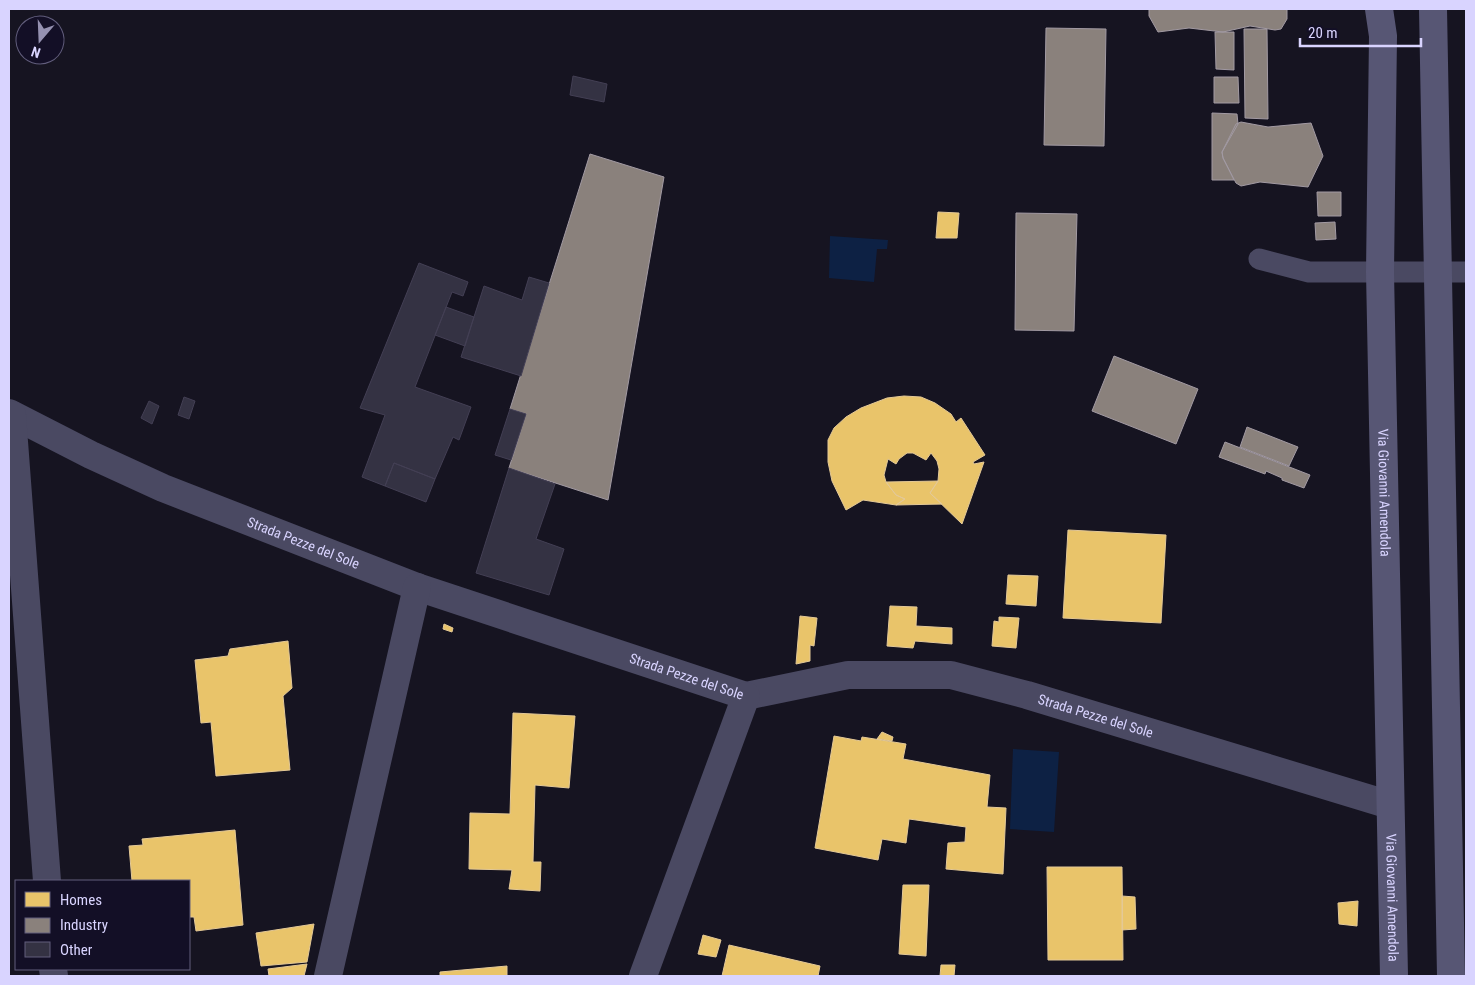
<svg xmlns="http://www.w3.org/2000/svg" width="1475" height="985" font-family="'Roboto Condensed',sans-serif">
<rect width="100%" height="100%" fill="#161421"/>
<path fill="#0d2144" d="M830,236l58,4 -1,9h-10l-3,33 -45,-4z
M1013,749l46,3 -5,80 -44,-3z"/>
<path fill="#e9c46a" stroke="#e4c997" d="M938,212l21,1 -2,25h-21z
M904,396l17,1 14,6 16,11 5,8 5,-4 24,37 -12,7 1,2 10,-2 -22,62 -32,-31 8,-12 1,-12 -2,-8 -6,-8 -5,7 -13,-7h-6l-8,6 -3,5 -8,-5 -4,16 2,7 10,13 9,4 -9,6 -33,-5 -17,10 -14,-29 -4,-19v-22l6,-12 12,-11 15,-9 26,-10z
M938,481l-8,12 12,11 -46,1 9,-6 -9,-4 -10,-13z
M1068,530l98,5 -5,88 -98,-5z
M1008,575l30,1 -2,30 -30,-2z
M890,606l27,1 -1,19 36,2v16l-37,-3 -2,7 -26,-2z
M800,616l17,2 -3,28 -4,-1v16l-14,3z
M999,617l20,1 -3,30 -24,-2 2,-25 5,1z
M444,624l9,4 -1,4 -9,-3z
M288,641l4,47 -9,8 7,74 -74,6 -5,-54 -10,1 -6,-63 33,-4 2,-7z
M513,713l62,3 -6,72 -34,-3 -2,77h8l-1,29 -31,-2 3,-19 -43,-1 1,-56 40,1z
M882,732l11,5 -1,4 -15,-2z
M834,736l27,5 1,-4 44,7 -3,15 87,16 -3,32 19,1 -3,66 -57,-5 2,-26 17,-1 1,-15 -57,-8 -3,24 -24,-4 -4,21 -63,-12z
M235,830l8,95 -47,6 -2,-14h-5v-36h-57l-3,-35 14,-1 -1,-6z
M1047,867h75l1,93h-75z
M903,885h26l-3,71 -27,-2z
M1122,896l13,1 1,32 -14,1z
M1358,901l-1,25 -18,-2 -1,-21z
M314,924l-7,38 -46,4 -5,-33z
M703,935l18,5 -5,17 -18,-3z
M729,945l91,21 -2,10h-96z
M307,964l-3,12h-35l-1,-7z
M941,965h14l-1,11h-14z
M507,966v10h-67v-4z"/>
<path fill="#8a817c" stroke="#a29aa3" d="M1149,9h138v10l-6,10 -6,1 -25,-4 -27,6 -34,-4 -31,4 -9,-16z
M1046,28l60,1 -2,117 -60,-1z
M1244,29h23l1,90 -23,-1z
M1215,32h19v38l-18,-1z
M1214,77h24l1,26h-25z
M1212,113l25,1 1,10 -16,28 1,6 11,22h-22z
M1241,122l27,5 43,-4 12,33 -15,31 -48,-5 -19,4 -5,-3 -13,-25 -1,-6 14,-28z
M590,154l74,23 -56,323 -99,-32 17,-54 -16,-5z
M1317,192h24v24h-23z
M1016,213l61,1 -3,117 -59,-1z
M1335,222l1,17 -20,1 -1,-17z
M1114,356l84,33 -22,55 -84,-33z
M1247,427l51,20 -9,19 -49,-19z
M1225,442l85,33 -6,13 -22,-8v-2l-16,-7 -1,3 -46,-17z"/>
<path fill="#343243" stroke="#433f54" d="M573,76l34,8 -3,18 -34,-7z
M419,263l49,19 -5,14 -11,-4 -37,95 56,20 -12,33 -6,-3 -18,42 -41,-16 -9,23 -23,-9 23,-62 -25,-7z
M529,277l20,6 -28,93 -60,-19 23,-71 38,14z
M446,307l28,10 -9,29 -30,-11z
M184,397l11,4 -6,18 -11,-4z
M149,401l10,5 -7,18 -11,-6z
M510,409l16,5 -15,46 -16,-5z
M394,463l41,16 -9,23 -41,-16z
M509,468l46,16 -19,55 28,10 -15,46 -73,-22z"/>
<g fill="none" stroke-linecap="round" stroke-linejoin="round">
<path stroke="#4a4962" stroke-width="21" d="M1259,259l50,13h157"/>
<g stroke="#4a4962" stroke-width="28">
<path id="s1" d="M9,413l82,42 72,33 254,99 329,109 102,-21h103l76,20 363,110"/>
<path d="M12,415l35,466"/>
<path d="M53,969l1,7"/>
<path d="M328,976l89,-389"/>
<path d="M643,976l103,-280"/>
</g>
<g stroke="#575674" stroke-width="28">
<path id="s2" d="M1379,9l4,27 -3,236 14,704"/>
<path d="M1433,9l18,967"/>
</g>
</g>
<g text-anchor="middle" stroke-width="5" stroke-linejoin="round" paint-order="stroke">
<g font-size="14" fill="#d9d4ff" stroke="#130f26">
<text dy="5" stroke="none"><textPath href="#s2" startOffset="484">Via Giovanni Amendola</textPath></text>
<text dy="5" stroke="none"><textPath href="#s1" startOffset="322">Strada Pezze del Sole</textPath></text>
<text dy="5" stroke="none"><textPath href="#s1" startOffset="728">Strada Pezze del Sole</textPath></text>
<text dy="5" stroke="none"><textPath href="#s1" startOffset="1148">Strada Pezze del Sole</textPath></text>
<text dy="5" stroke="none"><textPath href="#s2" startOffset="889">Via Giovanni Amendola</textPath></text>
</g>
</g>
<rect width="1475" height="985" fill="none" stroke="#d9d4ff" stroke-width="20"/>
<rect x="15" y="880" width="175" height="90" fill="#130f26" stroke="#625e7d"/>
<rect x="25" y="892" width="25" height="15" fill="#e9c46a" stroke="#625e7d"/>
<text x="60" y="905" font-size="15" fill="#d9d4ff">Homes</text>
<rect x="25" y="918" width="25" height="15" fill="#8a817c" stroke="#625e7d"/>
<text x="60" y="930" font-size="15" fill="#d9d4ff">Industry</text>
<rect x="25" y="942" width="25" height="15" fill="#343243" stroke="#625e7d"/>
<text x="60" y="955" font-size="15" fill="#d9d4ff">Other</text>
<g transform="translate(40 40) rotate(199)"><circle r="24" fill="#130f26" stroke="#625e7d"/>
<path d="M0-4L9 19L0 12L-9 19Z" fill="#9591b1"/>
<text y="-8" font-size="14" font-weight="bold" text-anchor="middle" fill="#d9d4ff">N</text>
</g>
<path d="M1300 38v8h121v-8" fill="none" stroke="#d9d4ff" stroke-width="2.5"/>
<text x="1308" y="38" font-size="15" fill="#d9d4ff" stroke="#130f26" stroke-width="4" paint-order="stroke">20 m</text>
</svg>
